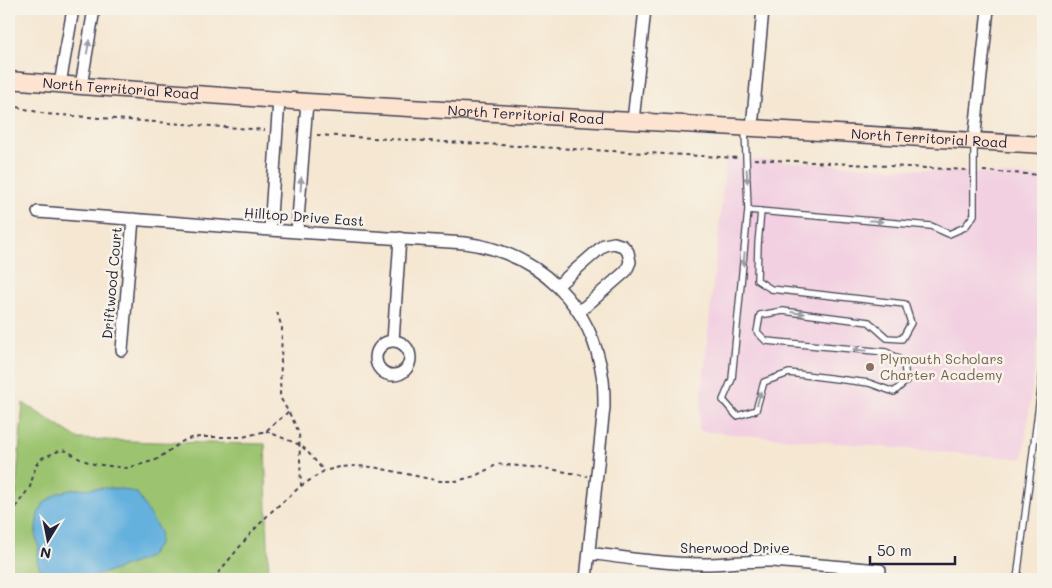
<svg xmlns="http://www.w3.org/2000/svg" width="1052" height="588" font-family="Mali,sans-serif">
<rect width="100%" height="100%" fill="#f7f3e8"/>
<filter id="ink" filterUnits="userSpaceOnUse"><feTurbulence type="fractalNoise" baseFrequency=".02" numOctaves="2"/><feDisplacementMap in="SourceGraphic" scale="10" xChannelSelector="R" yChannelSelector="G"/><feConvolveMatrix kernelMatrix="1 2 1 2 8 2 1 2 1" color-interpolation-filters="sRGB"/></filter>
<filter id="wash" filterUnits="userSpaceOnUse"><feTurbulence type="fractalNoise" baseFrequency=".0096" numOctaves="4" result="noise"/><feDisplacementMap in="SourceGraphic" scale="20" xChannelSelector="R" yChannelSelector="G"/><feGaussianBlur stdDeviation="1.12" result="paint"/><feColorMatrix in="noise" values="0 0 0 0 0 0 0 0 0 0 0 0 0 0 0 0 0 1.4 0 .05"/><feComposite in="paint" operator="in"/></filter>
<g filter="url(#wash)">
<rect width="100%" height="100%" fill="#f5e7d2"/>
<path fill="#f2cfe1" d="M726,158l317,19v126l-20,156 -325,-28z"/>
<path fill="#9cc470" stroke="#5f7356" d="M23,403l56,36 76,3 110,2 4,135h-260z"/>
<path fill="#65b1de" stroke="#446a8c" d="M107,488l15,1 15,4 23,39 -1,12 -10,13 -34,13 -33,9h-25l-9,-3 -8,-7 -3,-9 2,-12 -3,-10v-11l2,-13 6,-11 14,-10 17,-4z"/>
</g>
<g filter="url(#ink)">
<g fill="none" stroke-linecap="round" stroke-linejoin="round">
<defs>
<path id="lane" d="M745,129l3,81 183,16 18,8 16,-7 9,-12v-73
M748,210l-16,169 -9,21 14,16 19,-6 8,-28 25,-9 80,10 25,9 12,-11 -2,-19 -18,-10 -120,-11 -9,-9 3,-17 23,-4 86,11 18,16 15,1 9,-16 -6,-19 -134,-15 -14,-9 1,-36 3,-33
M1017,579l26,-207"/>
<path id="street" d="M60,84l13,-75
M81,86l13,-77
M633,121l12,-112
M752,128l11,-119
M974,142l14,-133
M38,212l259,20 168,11c74,10 128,62 138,137 1,9 1,18 1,27l-18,172
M270,230l9,-130
M297,232l10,-130
M557,286l47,-41 10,-2 9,3 5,6 2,10 -4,9 -47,41
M376 358a17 17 0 1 1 34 0a17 17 0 1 1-34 0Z
M393,341l7,-103
M122,350l11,-131
M589,553c37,5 76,11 114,11 23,0 46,-4 69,-3l108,9"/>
<g id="secondary">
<path id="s1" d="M9,80l72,6 226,16 736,43"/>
</g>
</defs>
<use href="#lane" stroke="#424052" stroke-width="8"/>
<use href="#street" stroke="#424052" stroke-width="14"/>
<use href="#secondary" stroke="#424052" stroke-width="19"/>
<path stroke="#424052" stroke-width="2" stroke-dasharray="4 4" stroke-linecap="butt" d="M9,106l8,1 29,7 219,16
M317,135l422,23
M754,159l212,11
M983,171l60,4
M277,312l5,16 -2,66 1,5 12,21 6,13 2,53
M266,431l34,14 6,5 18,21
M10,579l-1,-33 1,-15 4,-18 3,-8 13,-18 6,-22 6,-7 19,-8 6,1 13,8 14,5 33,4 15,-4 14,-4 27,-19 8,-3 10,-1h42l23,-6 22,-19
M213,579l39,-47 19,-20 30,-26 23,-15 16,-4 15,-1 18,1 67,14h16l19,-5 23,-12 52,5 37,7"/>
<use href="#lane" stroke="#fff" stroke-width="5.5"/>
<use href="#street" stroke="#fff" stroke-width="11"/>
<use href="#secondary" stroke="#fde4d1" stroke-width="16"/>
</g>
<defs><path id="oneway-solid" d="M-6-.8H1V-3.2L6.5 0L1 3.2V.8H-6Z" transform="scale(1.25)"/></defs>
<g fill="#9c9ca7">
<use href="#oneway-solid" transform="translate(88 47) rotate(-80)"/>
<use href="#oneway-solid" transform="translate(747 176) rotate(87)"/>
<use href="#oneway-solid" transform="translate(301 184) rotate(-86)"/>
<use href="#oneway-solid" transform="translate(876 221) rotate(5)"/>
<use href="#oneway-solid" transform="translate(744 259) rotate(95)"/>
<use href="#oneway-solid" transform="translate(798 313) rotate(7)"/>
<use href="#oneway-solid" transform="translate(860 350) rotate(-175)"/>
<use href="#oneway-solid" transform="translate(759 398) rotate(-75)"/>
</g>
</g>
<circle fill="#8d6e63" stroke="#f7f3e8" stroke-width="2" cx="870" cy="367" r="5"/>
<g text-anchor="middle" stroke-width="5" stroke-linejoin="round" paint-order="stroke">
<g font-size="14" fill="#22223b" stroke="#f7f3e8">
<text dy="5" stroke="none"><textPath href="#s1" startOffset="112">North Territorial Road</textPath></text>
<text dy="5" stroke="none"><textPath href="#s1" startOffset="518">North Territorial Road</textPath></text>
<text dy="5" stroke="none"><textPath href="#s1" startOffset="922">North Territorial Road</textPath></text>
<text transform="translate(304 217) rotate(4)" y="5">Hilltop Drive East</text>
<text transform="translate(112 283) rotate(-85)" y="5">Driftwood Court</text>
<text x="735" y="553">Sherwood Drive</text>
</g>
<g font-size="14" fill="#785e54" stroke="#f7f3e8" text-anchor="start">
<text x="880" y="364">Plymouth Scholars<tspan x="880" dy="16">Charter Academy</tspan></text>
</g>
</g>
<rect width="1052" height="588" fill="none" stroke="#f7f3e8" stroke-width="30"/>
<g transform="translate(48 540) rotate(190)" stroke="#f7f3e8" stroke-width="4" paint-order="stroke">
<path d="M0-4L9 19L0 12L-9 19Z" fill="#22223b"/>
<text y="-8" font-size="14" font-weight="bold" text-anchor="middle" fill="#22223b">N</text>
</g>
<path d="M870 556v8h85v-8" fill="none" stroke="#22223b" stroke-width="2.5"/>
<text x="877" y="556" font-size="15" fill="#22223b" stroke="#f7f3e8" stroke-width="4" paint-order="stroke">50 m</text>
</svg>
